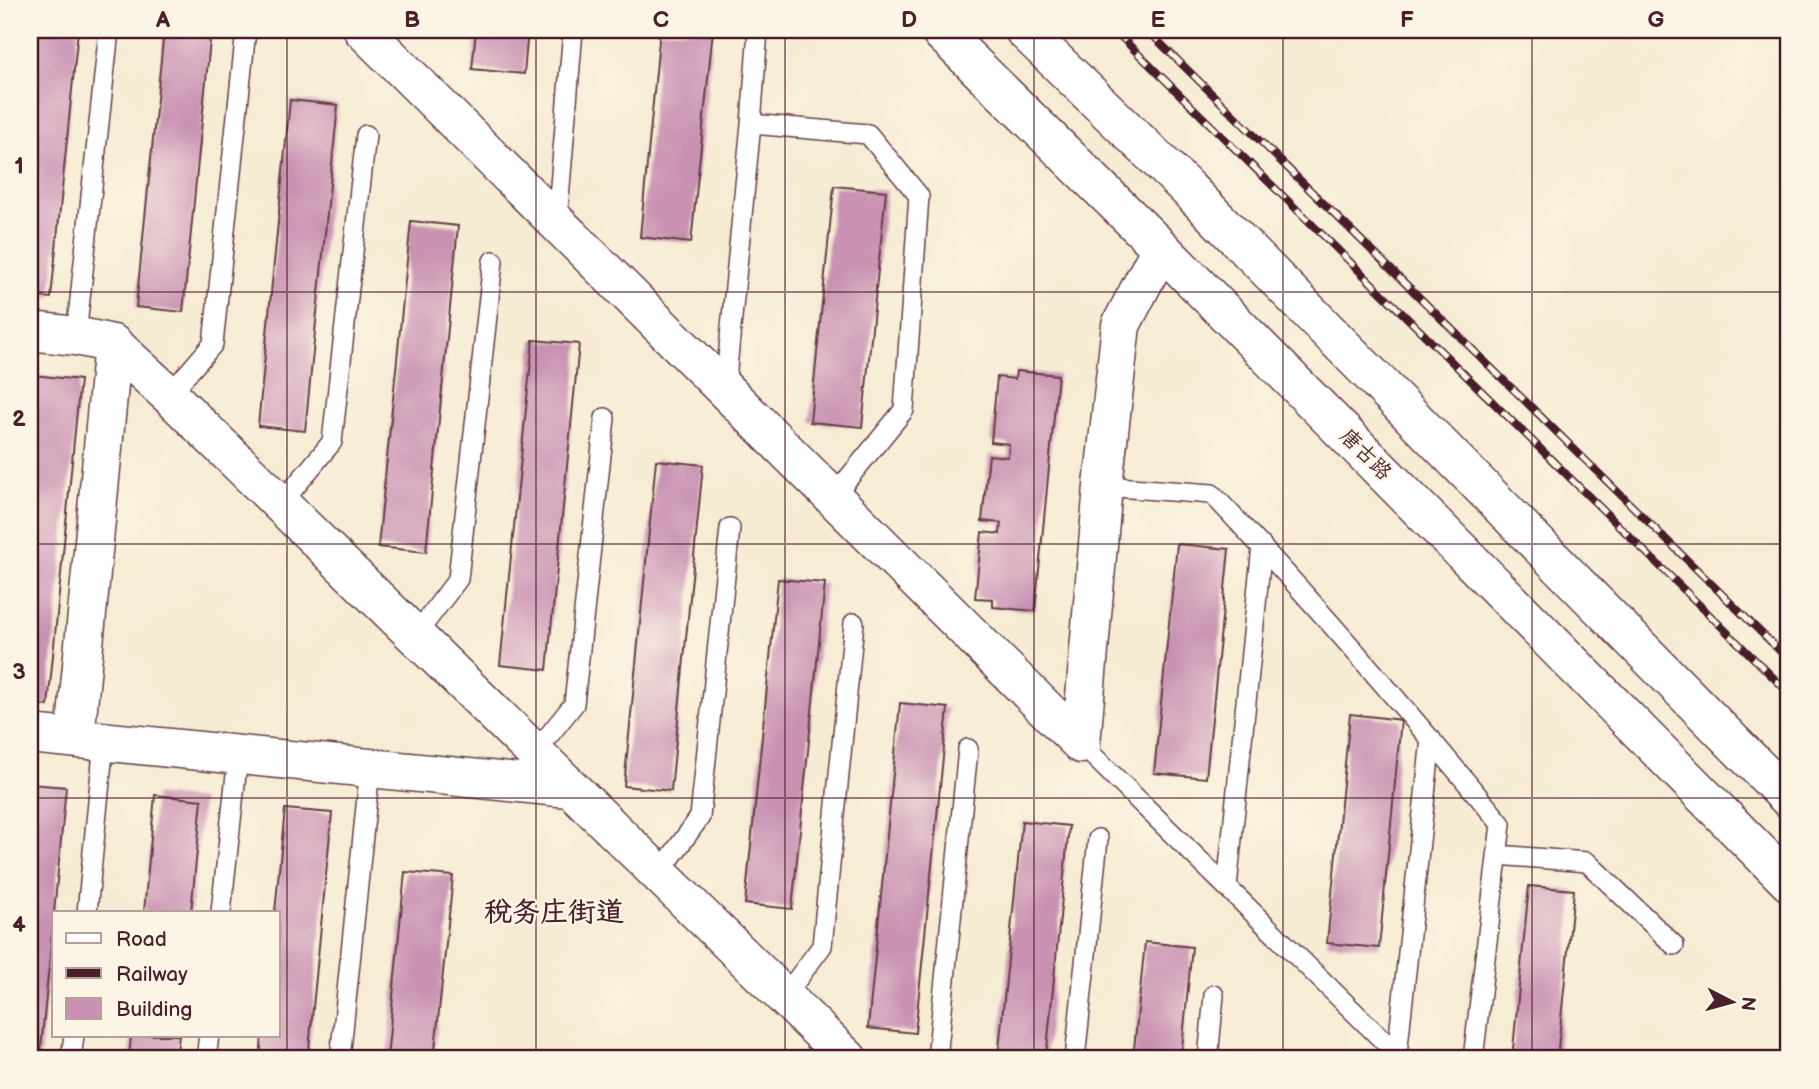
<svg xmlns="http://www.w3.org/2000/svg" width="1819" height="1089" font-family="'Balsamiq Sans','LXGW WenKai TC',sans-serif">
<rect width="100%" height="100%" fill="#fcf5e5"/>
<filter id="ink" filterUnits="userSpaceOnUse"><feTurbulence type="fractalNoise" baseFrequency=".0143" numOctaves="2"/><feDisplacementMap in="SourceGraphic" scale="14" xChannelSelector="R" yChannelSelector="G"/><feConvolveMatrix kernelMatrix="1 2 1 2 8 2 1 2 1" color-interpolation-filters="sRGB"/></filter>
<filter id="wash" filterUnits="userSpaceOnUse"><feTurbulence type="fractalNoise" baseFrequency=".00686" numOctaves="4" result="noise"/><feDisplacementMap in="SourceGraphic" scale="28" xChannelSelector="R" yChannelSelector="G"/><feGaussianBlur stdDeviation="1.57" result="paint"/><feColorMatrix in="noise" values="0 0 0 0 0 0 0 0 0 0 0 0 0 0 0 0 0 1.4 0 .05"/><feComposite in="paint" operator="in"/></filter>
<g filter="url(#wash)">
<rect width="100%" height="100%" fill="#f6ebd3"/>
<g id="blocks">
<path fill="#c992b2" d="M30,30h48l-27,268 -21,-2z
M164,30h47l-28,282 -47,-5z
M476,30h52l-4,44 -52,-5z
M660,30h53l-22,213 -51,-6z
M290,100l48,5 -33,326 -47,-5z
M834,186l52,5 -24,236 -52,-5z
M411,221l47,5 -32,326 -48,-5z
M533,340l46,4 -32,326 -47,-5z
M1016,371l42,4 -23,236 -42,-4v-8l-18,-1 7,-66 18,2 1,-11 -19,-2 7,-66 19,2 1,-13 -18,-2 6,-65 18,2z
M33,375l47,5 -32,326 -18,-2v-298z
M656,460l47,5 -32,326 -47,-5z
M1177,544l52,5 -23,229 -52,-5z
M778,579l47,4 -33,326 -47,-5z
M900,703l48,5 -33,325 -47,-5z
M1350,714l51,6 -22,228 -52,-5z
M30,784l36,3 -26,272 -10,-1z
M155,795l47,5 -11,112h-47z
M285,809l47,4 -24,246h-48l2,-24h16v-123h-3z
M1022,821l47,5 -23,233h-48z
M405,872l48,4 -19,183h-47z
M1529,886l45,4 -17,169h-45z
M1145,942l47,5 -11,112h-48z
M131,1035h48l-3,24h-47z"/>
</g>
</g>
<g filter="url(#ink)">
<use href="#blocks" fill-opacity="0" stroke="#643e44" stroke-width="2"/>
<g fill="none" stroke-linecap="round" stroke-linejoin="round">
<defs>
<path id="lane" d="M751,124l117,10 51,62 -15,214 -71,87
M557,222l16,-192
M76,336l33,-306
M725,389l26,-265 7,-94
M169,395l44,-51 33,-314
M1103,486l109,8c101,106 196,217 289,330l-28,235
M280,505l52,-63 34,-307
M415,636l43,-57 35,-318
M1081,744l321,315
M534,754l40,-50 31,-286
M1497,855l90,7 87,83
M658,875l42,-58 30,-289
M1227,887l35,-341
M87,912l17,-170
M221,912l17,-156
M784,997l38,-51 32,-323
M1397,1055l34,-316
M71,1059l3,-24
M206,1059l3,-24
M340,1059l30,-291
M937,1059l31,-310
M1075,1059l23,-220
M1208,1059l6,-64"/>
<path id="street" d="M363,30l718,714
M30,331l46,5 37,8 56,51 679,664
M30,734l539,54
M75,738l38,-394
M1081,744l22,-258 18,-161 40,-77"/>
<path id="primary" d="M939,30l222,218 628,634
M1024,30l165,160 600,609"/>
</defs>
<use href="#lane" stroke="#643e44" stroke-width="22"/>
<use href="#street" stroke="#643e44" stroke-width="41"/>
<use href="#primary" stroke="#643e44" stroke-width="41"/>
<use href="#lane" stroke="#fff" stroke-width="19"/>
<use href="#street" stroke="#fff" stroke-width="38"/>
<use href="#primary" stroke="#fff" stroke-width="38"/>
<defs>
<path id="rail" d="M1114,30l675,663
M1147,30l642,630"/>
</defs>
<use href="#rail" stroke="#4a1f2b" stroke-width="8"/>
<use href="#rail" stroke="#fcf5e5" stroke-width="5" stroke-dasharray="16" stroke-linecap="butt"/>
</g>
</g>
<path fill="none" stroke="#4a1f2b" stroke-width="2" stroke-opacity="0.55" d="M287,30v1029M536,30v1029M785,30v1029M1034,30v1029M1283,30v1029M1532,30v1029M30,292h1759M30,544h1759M30,798h1759"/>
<g text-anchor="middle" stroke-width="5" stroke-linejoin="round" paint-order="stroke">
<g font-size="21" fill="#4a1f2b" stroke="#fcf5e5">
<text transform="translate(1366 454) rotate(45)" y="7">唐古路</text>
</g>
<g font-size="28" font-weight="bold" fill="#4a1f2b" stroke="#fcf5e5">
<text x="554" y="921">税务庄街道</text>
</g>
</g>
<rect width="1819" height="1089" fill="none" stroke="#fcf5e5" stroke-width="77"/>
<rect x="52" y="911" width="228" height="126" fill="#fcf5e5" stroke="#b59f9b" stroke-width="2"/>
<rect x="66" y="933" width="35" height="10" fill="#ffffff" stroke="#b59f9b" stroke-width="2"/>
<text x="116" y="946" font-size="21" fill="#4a1f2b">Road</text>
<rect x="66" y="968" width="35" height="10" fill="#4a1f2b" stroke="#b59f9b" stroke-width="2"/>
<text x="116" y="981" font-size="21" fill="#4a1f2b">Railway</text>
<rect x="66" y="998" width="35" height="21" fill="#c992b2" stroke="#b59f9b" stroke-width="2"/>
<text x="116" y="1016" font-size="21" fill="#4a1f2b">Building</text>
<g transform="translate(1732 1002) rotate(96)" stroke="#fcf5e5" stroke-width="5" paint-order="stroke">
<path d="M0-5L12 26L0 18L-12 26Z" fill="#4a1f2b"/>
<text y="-10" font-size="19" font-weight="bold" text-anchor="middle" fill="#4a1f2b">N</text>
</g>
<rect x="38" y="38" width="1742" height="1012" fill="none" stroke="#4a1f2b" stroke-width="2.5"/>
<g font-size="23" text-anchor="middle" font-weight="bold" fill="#4a1f2b">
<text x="163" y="27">A</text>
<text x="412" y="27">B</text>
<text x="661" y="27">C</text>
<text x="909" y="27">D</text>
<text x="1158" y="27">E</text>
<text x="1407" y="27">F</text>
<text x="1656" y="27">G</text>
<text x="19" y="173">1</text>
<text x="19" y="426">2</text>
<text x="19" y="679">3</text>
<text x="19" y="932">4</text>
</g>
</svg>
